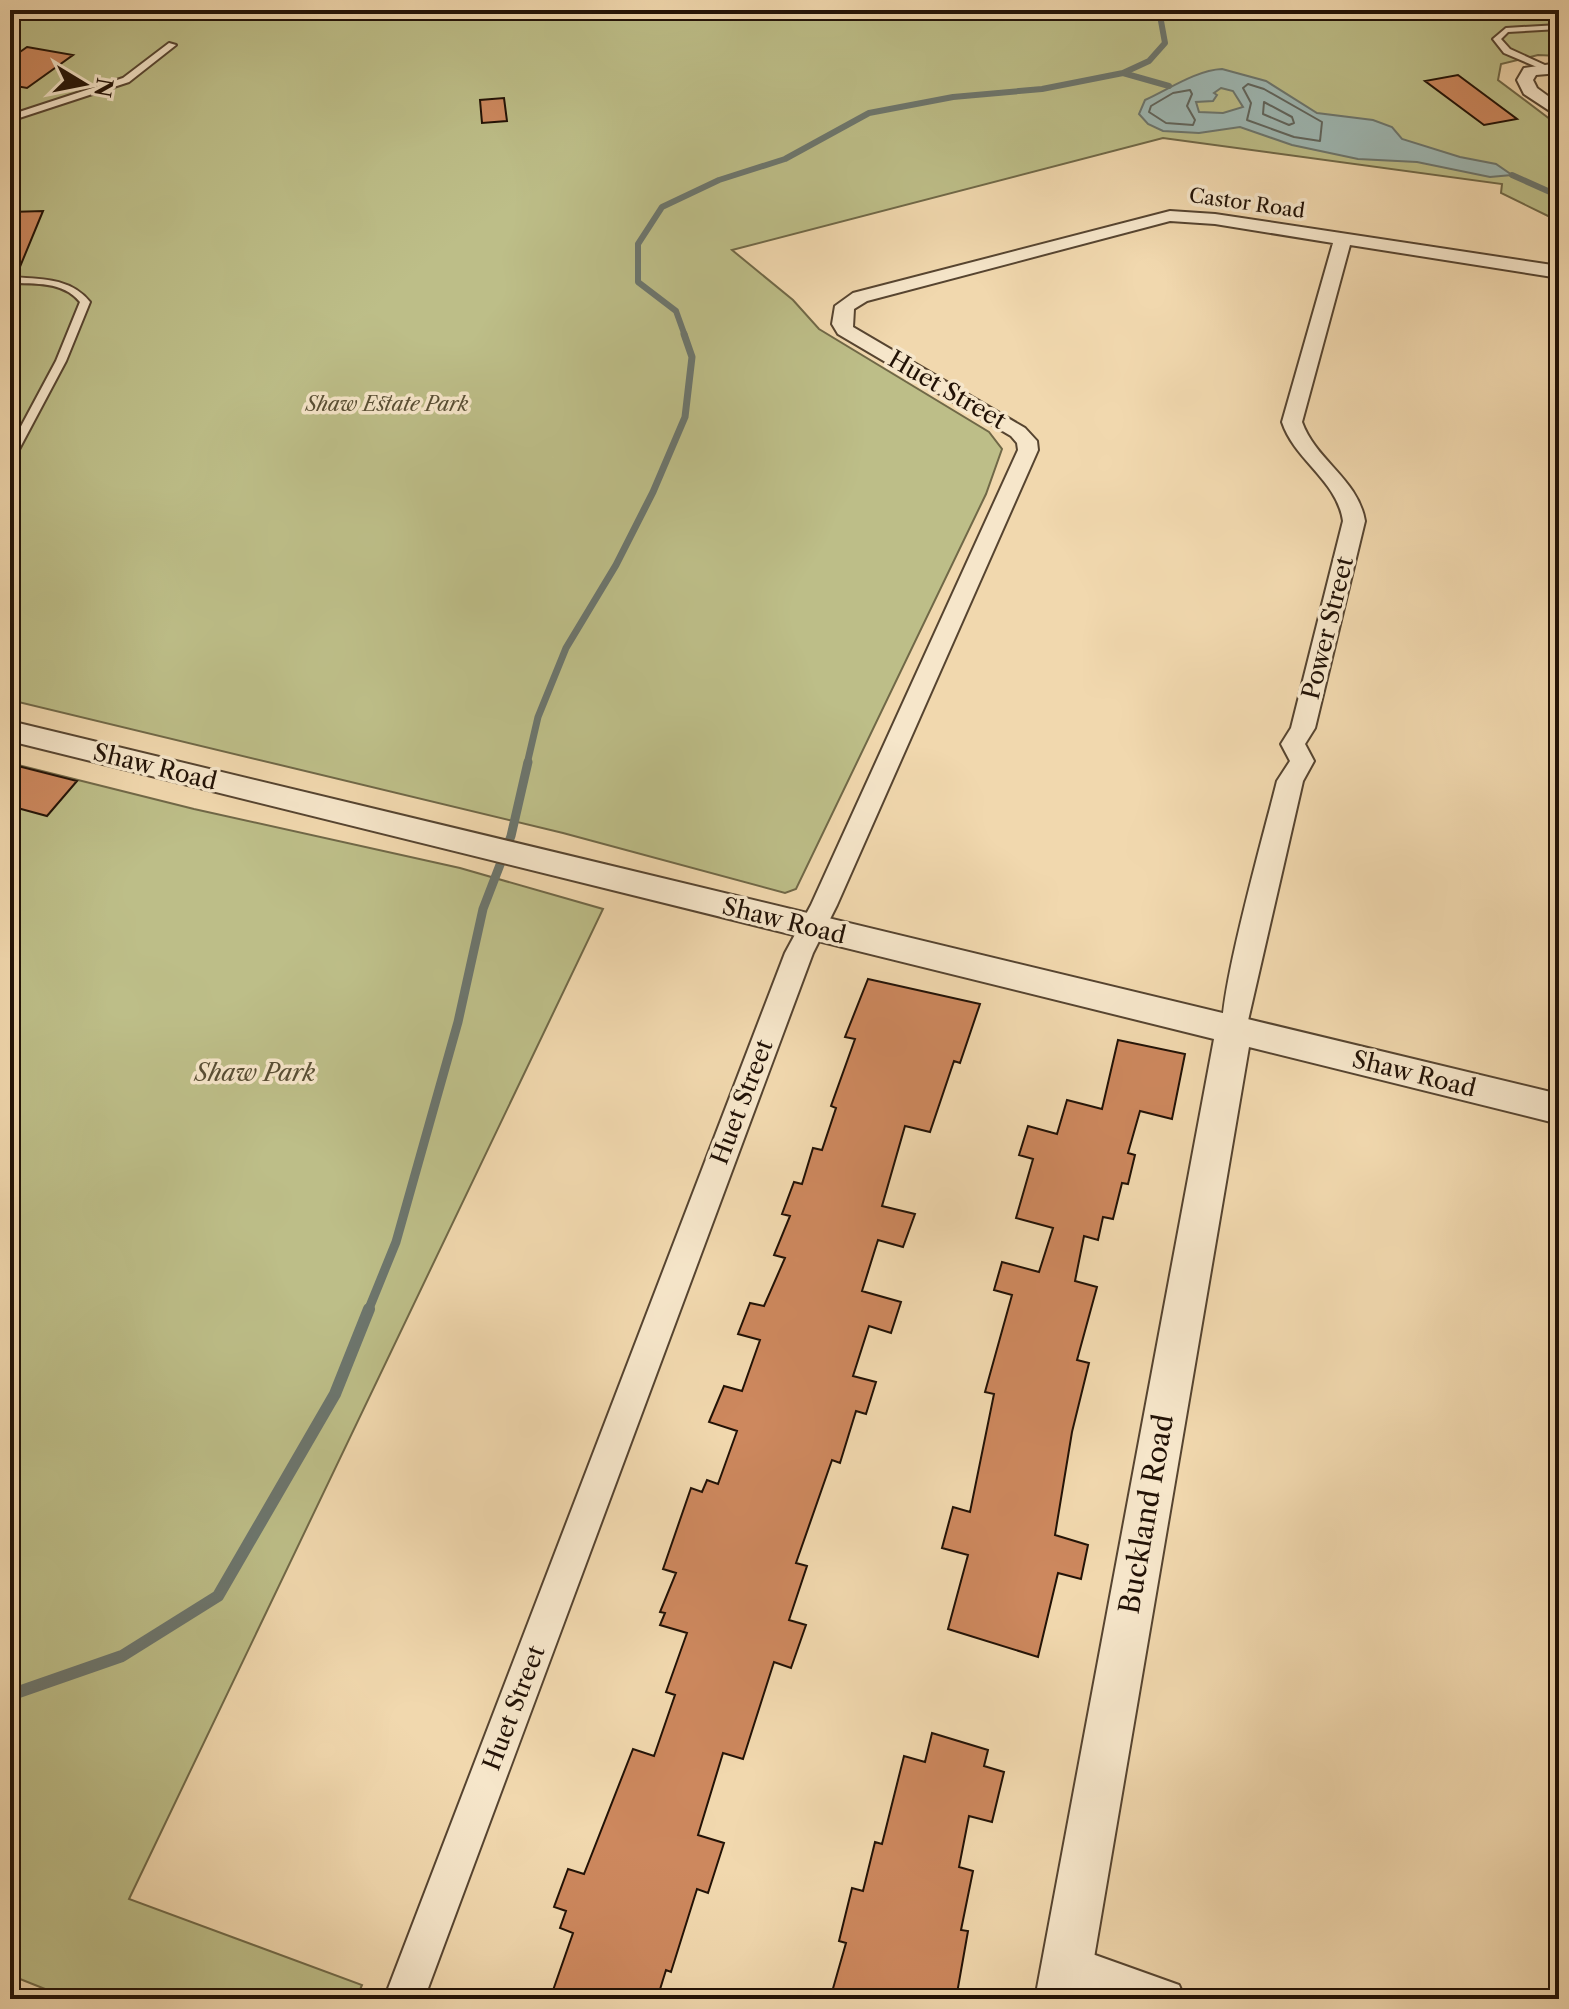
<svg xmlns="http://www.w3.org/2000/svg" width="1569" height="2009" font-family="'Libre Caslon Text',serif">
<rect width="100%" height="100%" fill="#f1d8ae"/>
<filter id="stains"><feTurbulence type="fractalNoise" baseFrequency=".0025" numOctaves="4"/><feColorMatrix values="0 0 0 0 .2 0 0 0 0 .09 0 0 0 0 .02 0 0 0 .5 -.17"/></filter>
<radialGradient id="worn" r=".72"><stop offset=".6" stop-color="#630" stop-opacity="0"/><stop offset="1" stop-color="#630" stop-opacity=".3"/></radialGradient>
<path fill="#bdbe88" stroke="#706847" stroke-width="2" d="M10,10h1549v46l-21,-1 -37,9 -3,16 61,46v92l-11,-2 -47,-23 1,-9 -339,-46 -431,112 61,50 26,29 170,103 13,17 -16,45 -190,395 -11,4 -222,-60 -553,-133z
M10,763l184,46 266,59 143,41 -474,990 233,86 -6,14h-286l-60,-24z"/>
<path fill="#9eb8b4" stroke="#6c766e" stroke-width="2" fill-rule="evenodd" d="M1222,69l44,12 51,32 56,7 19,7 10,12 58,18 36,7 16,11 -22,2 -73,-15 -59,-3 -66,-14 -52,-18 -41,6 -36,-2 -15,-7 -9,-10 6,-14c24,-11 52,-30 77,-31zM1221,88l12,3 10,16 -20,6 -24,-1 -3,-10 17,-1 4,-6 -3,-2z"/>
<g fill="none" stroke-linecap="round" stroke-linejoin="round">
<path stroke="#60655d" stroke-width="2" d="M1248,84l16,5 58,33 -2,19 -26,-4 -47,-17 4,-17 -8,-15z
M1190,90l2,4 -5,12 8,14 -2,5 -27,-2 -17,-11 2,-6 22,-13z
M1264,102l28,15 2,6 -5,2 -26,-11z"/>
<path stroke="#6c766e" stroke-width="6" d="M1123,73l46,13
M1512,175l47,21
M685,336l-9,-25 -38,-29v-38l24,-37 57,-27 66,-21 84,-46 84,-16 89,-8 81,-16 26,-12 16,-18 -6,-33"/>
<path stroke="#6c766e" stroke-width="7" d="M527,764l11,-47 28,-69 50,-83 37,-73 32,-75 7,-60 -8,-23"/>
<path stroke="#6c766e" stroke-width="9" d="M368,1311l28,-69 62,-220 25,-113 28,-73 17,-74"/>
<path stroke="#6c766e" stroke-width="12" d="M10,1695l112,-39 96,-60 117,-202 34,-85"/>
</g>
<path fill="#cd885e" stroke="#221206" stroke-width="2" d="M27,47l46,8 -46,33 -17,-3v-26z
M1458,75l59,44 -33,6 -59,-44z
M504,98l3,23 -25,2 -2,-23z
M43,211l-26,63h-7v-62z
M10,764l67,17 -30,35 -37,-10z
M868,979l112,25 -20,59 -6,-2 -24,71 -25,-6 -23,80 33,8 -12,33 -25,-7 -16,51 39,11 -10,31 -22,-7 -16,50 23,6 -10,32 -10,-3 -16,52 -8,-3 -36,103 11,3 -18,54 17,5 -15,43 -17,-6 -31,97 -20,-6 -25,82 26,8 -16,50 -11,-4 -26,83 -5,-2 -9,29h-107l23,-66 -13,-5 6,-17 -12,-4 14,-38 16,5 49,-125 21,7 21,-61 -9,-3 21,-59 -27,-8 5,-12 -5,-1 16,-39 -13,-4 28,-81 11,4 5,-12 11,4 19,-53 -28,-9 15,-36 18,5 18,-51 -22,-6 12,-31 14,3 21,-48 -11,-3 16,-39 -8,-2 12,-32 8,2 11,-36 9,2 14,-42 -5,-2 24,-67 -10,-2z
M1118,1040l67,14 -13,65 -32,-8 -12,42 7,2 -7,29 -6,-1 -9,36 -10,-2 -5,23 -14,-4 -9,45 22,6 -20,73 12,3 -17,69 -17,103 33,10 -7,34 -23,-6 -20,84 -90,-28 20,-74 -26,-7 11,-41 17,5 24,-118 -9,-2 27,-97 -18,-5 8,-28 37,10 14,-44 -37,-10 17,-59 -14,-4 9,-29 29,8 10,-34 35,9z
M932,1733l56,17 -4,16 20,6 -12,50 -23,-6 -10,51 14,4 -12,59 7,1 -12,68h-126l16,-56 -7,-2 13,-53 11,3 12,-49 7,2 22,-88 21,6z"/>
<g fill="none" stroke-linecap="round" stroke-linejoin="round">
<defs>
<path id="service" d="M1559,25v4l-51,3 -7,7 9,10 37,17v4h-3l-40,-17 -11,-14 13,-11z
M169,43l7,2 -47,37 -119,39v-6l113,-37z
M10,277c29,2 60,0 80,25l-24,59 -51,96 -5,3v-13l46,-86 24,-59c-17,-21 -45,-18 -70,-19z"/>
<path id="minor" d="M1559,63v10l-23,2 -3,5 4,8 22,16v13l-35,-23 -7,-14 7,-12z
M1170,211l45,3 344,52v12l-209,-33 -48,177c14,39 56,57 63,99l-50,207 -10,16 9,17 -11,20 -59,257 -10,3 -10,-3c-12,-23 44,-219 53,-257l13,-20 -9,-17 10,-16 52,-207c-6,-41 -48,-60 -61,-99l51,-179 -118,-19 -45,-3 -303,80 -13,8 -1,18 172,101 12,13 1,9 -201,455 -24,48 -389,1046h-40l401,-1046 26,-48 207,-455 -1,-7 -6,-7 -173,-102 -6,-10 3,-18 18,-13z
M1067,1945l112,40 6,14h-78l-54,-20 -6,-14 6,-14z"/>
<path id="tertiary" d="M10,721l1549,373v30l-310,-77 -162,952h-52l179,-960 -1204,-298z"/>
</defs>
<use href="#service" stroke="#564430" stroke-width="4"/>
<use href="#minor" stroke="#564430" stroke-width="4"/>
<use href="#tertiary" stroke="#564430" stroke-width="4"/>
<use href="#service" fill="#f6e6ca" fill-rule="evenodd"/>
<use href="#minor" fill="#f6e6ca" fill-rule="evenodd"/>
<use href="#tertiary" fill="#f6e6ca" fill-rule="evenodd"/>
</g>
<g text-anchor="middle" stroke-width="7" stroke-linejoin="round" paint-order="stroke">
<g font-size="20" fill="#221206" stroke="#f6e6ca">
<text transform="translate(1247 203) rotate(8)" y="7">Castor Road</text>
</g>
<g font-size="20" font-style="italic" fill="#584e34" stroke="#f6e6ca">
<text x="387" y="411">Shaw Estate Park</text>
</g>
<g font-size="24" fill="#221206" stroke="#f6e6ca">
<text transform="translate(947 390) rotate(30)" y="8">Huet Street</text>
<text transform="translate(1328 628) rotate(-76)" y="8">Power Street</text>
<text transform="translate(155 767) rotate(14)" y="8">Shaw Road</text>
<text transform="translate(784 921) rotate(14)" y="8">Shaw Road</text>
<text transform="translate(1414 1074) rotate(14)" y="8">Shaw Road</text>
<text transform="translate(742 1102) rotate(-69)" y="8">Huet Street</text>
<text transform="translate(514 1708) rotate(-69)" y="8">Huet Street</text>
</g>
<g font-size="24" font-style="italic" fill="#584e34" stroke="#f6e6ca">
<text x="255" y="1081">Shaw Park</text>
</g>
<g font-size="28" fill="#221206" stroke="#f6e6ca">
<text transform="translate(1146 1514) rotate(-80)" y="10">Buckland Road</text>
</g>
</g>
<rect width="1569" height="2009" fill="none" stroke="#f1d8ae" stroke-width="40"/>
<rect x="12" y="12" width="1545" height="1985" fill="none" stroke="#221206" stroke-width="4"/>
<rect x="20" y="20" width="1529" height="1969" fill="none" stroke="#221206" stroke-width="2"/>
<g transform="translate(84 84) rotate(100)" stroke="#f6e6ca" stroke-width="6" paint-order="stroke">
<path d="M0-6L14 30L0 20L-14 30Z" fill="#221206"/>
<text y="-12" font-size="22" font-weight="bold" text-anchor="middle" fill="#221206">N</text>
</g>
<rect width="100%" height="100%" filter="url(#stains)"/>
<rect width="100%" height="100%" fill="url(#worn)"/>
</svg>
